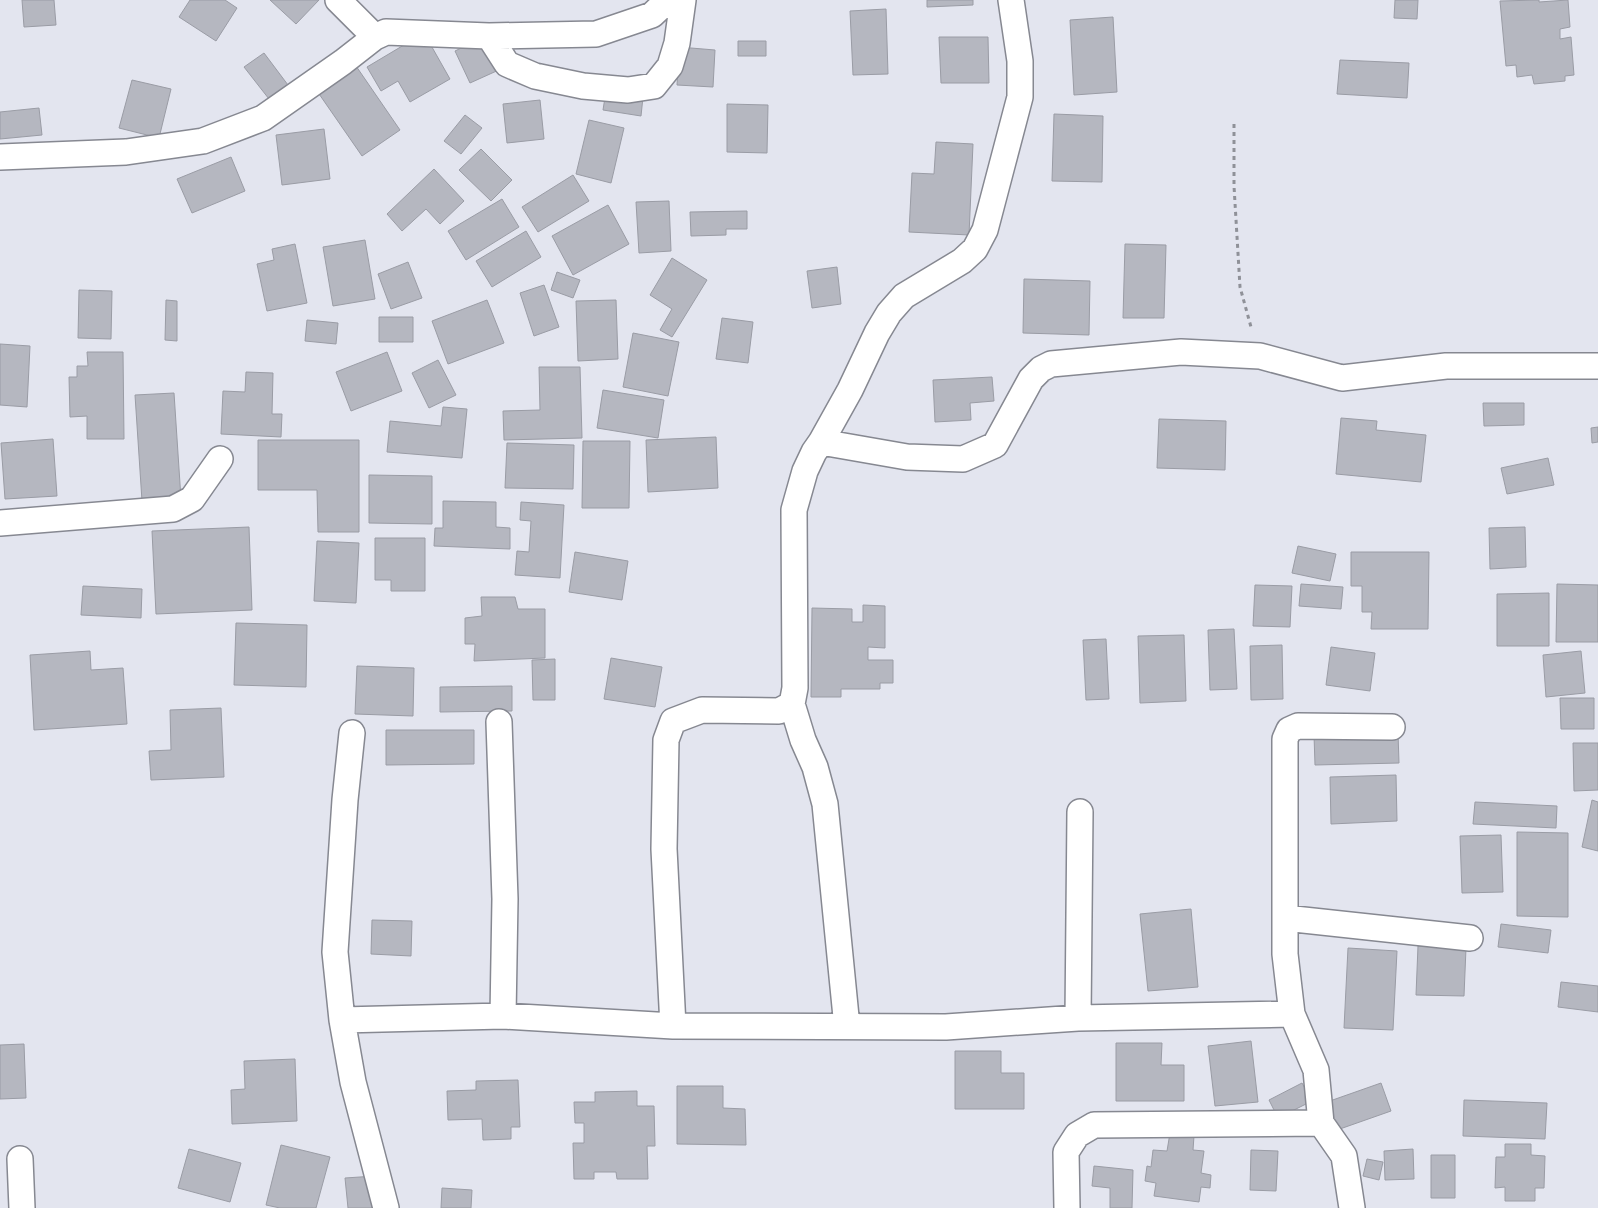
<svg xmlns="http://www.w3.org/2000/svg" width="1598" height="1208" font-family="Ubuntu,sans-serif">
<rect width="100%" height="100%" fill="#e3e5ef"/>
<path fill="#b5b7c0" stroke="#9a9ca5" d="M22,0h32l2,25 -32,2z
M190,0h35l12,8 -21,33 -37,-24z
M270,0h49l-23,24z
M927,0h46v5l-46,2z
M1395,0h23l-1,19 -23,-1z
M1539,0v2l29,-2 2,27 -10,2v10l11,-2 3,38 -9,1v5l-31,3 -2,-9 -15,2 -1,-12 -10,1 -6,-65z
M886,9l2,65 -35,1 -3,-64z
M1113,17l4,75 -43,3 -4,-75z
M424,33l26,46 -40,23 -12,-21 -17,10 -14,-24z
M486,36l15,33 -31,14 -15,-32z
M939,37h49l1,46h-48z
M738,41h28v15h-28z
M679,47l36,3 -2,37 -36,-2z
M264,53l24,32 -19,14 -25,-32z
M1340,60l69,3 -2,35 -70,-4z
M356,66l44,64 -38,26 -45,-65z
M132,80l39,9 -12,49 -40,-10z
M606,91l37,6 -2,19 -38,-6z
M540,100l4,39 -37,4 -4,-39z
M727,104l41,1 -1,48 -40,-1z
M39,108l3,27 -42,4v-27z
M1054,114l49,2 -1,66 -50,-1z
M465,115l17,13 -21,26 -17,-13z
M589,120l35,8 -13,55 -35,-9z
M324,129l6,50 -48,6 -6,-50z
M936,142l37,2 -4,91 -60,-3 3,-59 22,1z
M481,149l31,31 -21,21 -32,-31z
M231,157l14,34 -53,22 -15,-34z
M434,169l30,32 -24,23 -14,-15 -24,22 -15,-17z
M573,175l16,26 -51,31 -16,-25z
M502,199l17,28 -53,33 -18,-29z
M669,201l2,50 -32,2 -3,-51z
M608,205l21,39 -56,31 -21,-39z
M747,211v18h-21v6l-35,1 -1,-24z
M526,231l15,26 -49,30 -16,-26z
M365,240l10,59 -42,7 -10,-59z
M295,244l12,59 -40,8 -10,-47 17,-4 -2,-11z
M1125,244l41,1 -2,73h-41z
M672,258l35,22 -35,57 -12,-7 12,-21 -22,-14z
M408,262l14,36 -31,11 -13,-35z
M837,267l4,37 -29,4 -5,-37z
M557,272l23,8 -7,18 -22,-8z
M1024,279l66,2 -1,54 -66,-2z
M544,285l15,42 -25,9 -14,-43z
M79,290l33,1 -1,48 -33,-1z
M166,300l11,1v40l-12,-1z
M487,300l17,43 -56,21 -16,-43z
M616,300l2,59 -40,2 -2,-60z
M379,317h34v25h-34z
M722,318l31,4 -5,41 -32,-4z
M307,320l31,3 -2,21 -31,-3z
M633,333l46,9 -11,54 -45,-9z
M0,344l30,2 -3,61 -27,-2z
M87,352h36l1,87h-37v-23l-17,1 -1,-40h8v-11h11z
M387,352l15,39 -51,20 -15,-39z
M438,360l18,35 -27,13 -17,-35z
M539,367h41l2,71 -78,2 -1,-29 37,-1z
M246,372l27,1 -1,41h10l-1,23 -60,-3 2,-43 22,1z
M992,377l2,24 -24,2 1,17 -36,2 -2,-42z
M603,390l61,10 -6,38 -61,-10z
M174,393l7,106 -39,2 -7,-106z
M1483,403h41v22l-40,1z
M443,407l24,2 -5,49 -75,-6 3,-31 51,5z
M1341,418l36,3 -1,9 50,5 -5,47 -85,-8z
M1159,419l67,2 -1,49 -68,-2z
M1598,427v15l-6,1 -1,-15z
M716,437l2,51 -70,4 -2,-52z
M53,439l4,57 -52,3 -4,-56z
M258,440h101v92h-41l-1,-42h-59z
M583,441h47l-1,67h-47z
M507,443l67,2 -1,44 -68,-1z
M1548,458l6,27 -47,9 -6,-26z
M369,475l63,1v48l-63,-1z
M443,501l53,1v25l14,1v21l-76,-3 1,-18h8z
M521,502l43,3 -4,73 -45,-3 2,-24 12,1 2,-31 -11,-1z
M249,527l3,83 -96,4 -4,-83z
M1525,527l1,40 -36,2 -1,-41z
M375,538h50v53h-34v-11h-16z
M317,541l42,2 -3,60 -42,-2z
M1298,546l38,8 -6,27 -38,-8z
M575,552l53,9 -6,39 -53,-8z
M1351,552h78l-1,77h-57l1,-17h-10v-26h-11z
M1301,584l42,3 -2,22 -42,-3z
M1557,584l41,1v57h-42z
M1255,585l37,1 -2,41 -37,-1z
M83,586l59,3 -1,29 -60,-3z
M1549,593v53h-52v-52z
M481,597h34l3,12h27v49l-71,3 1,-17h-10v-26l17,-2z
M863,605l22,1v42l-17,-1v13h25v23h-13v6h-39v8h-30l1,-89 40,1v13h11z
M236,623l71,2 -1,62 -72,-2z
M1234,629l3,60 -27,1 -2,-60z
M1184,635l2,66 -46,2 -2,-67z
M1106,639l3,60 -23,1 -3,-60z
M1282,645l1,54 -32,1 -1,-54z
M1331,647l44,6 -5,38 -44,-6z
M90,651l1,19 32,-2 4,56 -93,6 -4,-75z
M1581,651l4,42 -39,4 -3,-42z
M611,658l51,9 -7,40 -51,-8z
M555,659v41h-22l-1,-40z
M357,666l57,2 -1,48 -58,-2z
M512,686v25l-72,1v-25z
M1560,698h34v31h-33z
M221,708l3,69 -73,3 -2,-29 22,-1 -1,-40z
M386,730h88v34l-88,1z
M1398,733l1,30 -84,2 -1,-30z
M1573,743h25v47l-24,1z
M1396,775l1,46 -66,3 -1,-47z
M1592,800l6,2v49l-16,-4z
M1475,802l82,4 -1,22 -83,-4z
M1517,832l51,1v84l-51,-1z
M1501,835l2,57 -41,1 -2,-57z
M1191,909l7,78 -50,4 -8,-77z
M372,920l40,1 -1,35 -40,-2z
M1501,924l50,6 -3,23 -50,-6z
M1418,946l48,2 -2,48 -48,-1z
M1348,948l49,3 -4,79 -49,-2z
M1561,982l37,4v26l-40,-5z
M1251,1041l7,61 -43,4 -7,-60z
M1116,1043h46l-1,22h23v36h-68z
M24,1044l2,54 -26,1v-54z
M955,1051h46v22h23v36h-69z
M295,1059l2,62 -65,3 -1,-34 14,-1 -1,-28z
M518,1080l2,47h-9v12l-28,1 -1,-21 -34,1 -1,-29 29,-1v-9z
M1302,1083l10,18 -34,17 -9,-18z
M1381,1083l10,28 -54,19 -10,-28z
M677,1086h46v22l22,1 1,36 -69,-1z
M637,1091v15h17l1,40h-8l1,33h-31l-1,-7h-22v7h-20l-1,-36h11v-20h-9l-1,-21h21v-10z
M1464,1100l83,3 -2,36 -82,-3z
M1170,1133l24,3 -1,14 11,1 -3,22 10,2 -1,13 -9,-1 -2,15 -45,-6 2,-13 -11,-2 2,-15 4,1 2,-17 14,1z
M1505,1144h26v11l14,1 -1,32h-9v13h-30v-14l-10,1 1,-31h9z
M281,1145l49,12 -14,51h-36l-14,-3z
M189,1149l52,14 -11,39 -52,-14z
M1413,1149l1,30 -29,1 -1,-29z
M1251,1150l27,1 -2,40 -26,-1z
M1431,1155h24v43h-24z
M1367,1159l16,3 -4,18 -16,-4z
M1094,1166l39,4 -1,38h-22v-20l-18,-2z
M375,1176l3,32h-30l-3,-30z
M442,1188l30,2 -1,18h-30z"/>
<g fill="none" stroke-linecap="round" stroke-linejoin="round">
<defs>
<path id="minor" d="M338,0l37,37
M489,36l18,28 28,12 48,10 45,4 26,-4 16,-20 7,-23 6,-43
M0,157l126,-5 77,-11 60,-23 80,-56 32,-25 11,-5 103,4 107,-2 56,-19 16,-15
M821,442l29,-52 27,-57 12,-20 15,-17 58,-35 13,-12 10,-19 35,-133v-36l-9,-61
M0,523l173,-14 19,-10 28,-40
M792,704l11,36 12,27 10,37 22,223
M499,722l6,177 -2,117
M352,733l-7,67 -10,152 7,68 11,62 33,126
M1285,918l185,20
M1078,1018l2,-206
M342,1020l161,-4 170,10 273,1 132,-9 214,-4
M673,1026l-9,-177 2,-109 7,-19 29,-11 77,1 13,-7 3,-16 -1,-178 11,-39 9,-19 7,-10 86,15 56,2 32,-14 36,-66 10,-10 10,-5 130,-12 79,4 82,22 104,-12h152
M20,1159l2,49
M1067,1208l-1,-56 11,-17 17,-10 227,-2
M1352,1208l-8,-52 -23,-33 -5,-53 -24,-56 -7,-60v-215l4,-9 9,-4 94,1"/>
</defs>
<use href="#minor" stroke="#868891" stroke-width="28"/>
<path stroke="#8f9198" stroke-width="3" stroke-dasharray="4 4" stroke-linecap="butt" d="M1234,124v62l6,101 11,40"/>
<use href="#minor" stroke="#fff" stroke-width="25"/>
</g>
</svg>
